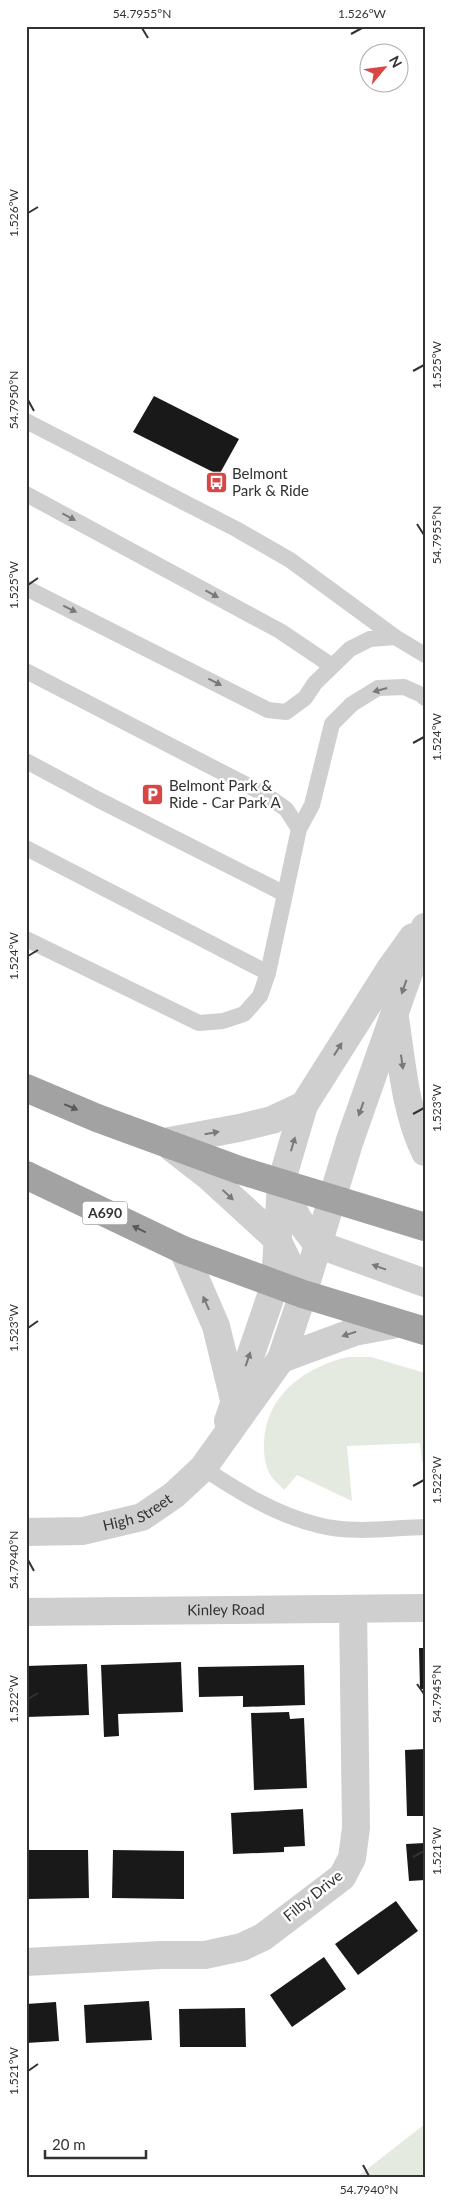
<svg xmlns="http://www.w3.org/2000/svg" width="451" height="2203" font-family="Lato,sans-serif">
<rect width="100%" height="100%" fill="#fff"/>
<path fill="#e4eadf" d="M348,1357h23l54,16v89h-3l-2,-19 -73,3 5,55 -55,-26 -13,15c-4,-5 -10,-9 -13,-14 -6,-9 -7,-21 -7,-31 0,-48 40,-78 84,-88z
M425,2124v53h-68z"/>
<path fill="#191919" d="M154,396l85,43 -20,36 -86,-43z
M419,1648h6v41h-5z
M181,1662l2,50 -65,2 1,22 -15,1 -3,-72z
M87,1664l2,51 -63,2v-51z
M304,1665l1,40 -62,2v-11l-44,1 -1,-30z
M289,1712l1,7 14,-1 3,70 -53,2 -3,-77z
M425,1749v67h-18l-2,-66z
M303,1809l2,37 -21,1v5l-51,2 -2,-41z
M425,1843v37l-16,1 -3,-37z
M26,1850h62l1,48 -63,1z
M113,1850l71,1v48l-72,-1z
M396,1901l22,30 -60,44 -23,-31z
M324,1957l22,32 -54,38 -22,-32z
M149,2001l3,39 -66,3 -2,-38z
M56,2002l3,39 -33,2v-39z
M245,2008l1,39h-66l-1,-38z"/>
<g fill="none" stroke-linecap="round" stroke-linejoin="round">
<path stroke="#cfcfcf" stroke-width="16" d="M26,421l210,108 54,31 105,77
M26,494l254,137 52,35
M26,588l242,122 18,2 19,-14 10,-15 35,-34 20,-10 25,-2 30,18
M26,671l240,124 20,14 13,20
M26,761l71,38 188,95
M26,848l242,125
M26,939l173,84 24,-2 21,-7 16,-18 8,-23 31,-144 13,-24 20,-81 20,-20 26,-16 26,-1 18,8 3,3
M203,1468c35,23 73,47 115,57 34,9 72,3 107,2"/>
<g stroke="#cfcfcf" stroke-width="28">
<path d="M395,1018c7,45 10,93 30,134"/>
<path d="M304,1105l-23,78 17,36 19,25 108,39"/>
<path d="M164,1142l75,-14 33,-8 32,-15 86,-136 23,-32"/>
<path d="M303,1294l47,-154 75,-213"/>
<path id="s1" d="M26,1612l399,-4"/>
<path d="M26,1962l135,-7h44l37,-8 21,-10 79,-60 10,-19 4,-30 -3,-219"/>
</g>
<g stroke="#cfcfcf" stroke-width="28">
<path d="M183,1250l33,76 18,74"/>
<path d="M281,1359l73,-27 43,-8"/>
<path d="M228,1421l47,-137 6,-101"/>
<path id="s2" d="M26,1532l57,-1 59,-14 32,-22 29,-27 78,-109 22,-65 -26,-55 -69,-63 -36,-28"/>
</g>
<path stroke="#a2a2a2" stroke-width="28" d="M26,1088l71,30 142,52 186,57
M26,1175l157,75 120,44 122,37"/>
</g>
<defs><path id="oneway-solid" d="M-6-.8H1V-3.2L6.5 0L1 3.2V.8H-6Z" transform="scale(1.25)"/></defs>
<g fill="#797979">
<use href="#oneway-solid" transform="translate(69 517) rotate(28)"/>
<use href="#oneway-solid" transform="translate(212 594) rotate(29)"/>
<use href="#oneway-solid" transform="translate(70 609) rotate(26)"/>
<use href="#oneway-solid" transform="translate(215 682) rotate(27)"/>
<use href="#oneway-solid" transform="translate(380 690) rotate(165)"/>
<use href="#oneway-solid" transform="translate(404 987) rotate(109)"/>
<use href="#oneway-solid" transform="translate(338 1049) rotate(-58)"/>
<use href="#oneway-solid" transform="translate(402 1062) rotate(82)"/>
<use href="#oneway-solid" transform="translate(361 1109) rotate(110)"/>
<use href="#oneway-solid" transform="translate(212 1133) rotate(-10)"/>
<use href="#oneway-solid" transform="translate(293 1144) rotate(-74)"/>
<use href="#oneway-solid" transform="translate(228 1195) rotate(43)"/>
<use href="#oneway-solid" transform="translate(379 1267) rotate(-160)"/>
<use href="#oneway-solid" transform="translate(206 1303) rotate(-114)"/>
<use href="#oneway-solid" transform="translate(349 1334) rotate(162)"/>
<use href="#oneway-solid" transform="translate(248 1359) rotate(-71)"/>
</g>
<g fill="#595959">
<use href="#oneway-solid" transform="translate(71 1107) rotate(23)"/>
<use href="#oneway-solid" transform="translate(139 1229) rotate(-154)"/>
</g>
<path fill="none" stroke="#323232" stroke-width="2" d="M142,28l6,10M351,34l11,-6M28,213l10,-6M413,371l11,-6M28,400l6,11M417,524l7,11M28,585l10,-7M413,743l11,-6M28,956l10,-6M413,1114l11,-6M28,1328l10,-7M413,1486l11,-6M28,1560l6,11M417,1684l7,10M28,1699l10,-6M413,1857l11,-6M28,2071l10,-7M363,2165l6,11"/>
<defs>
<symbol id="bus-square" viewBox="-11 -11 22 22"><rect x="-9" y="-9" width="18" height="18" rx="4" fill="#d94745" stroke="#fff"/><path d="M-5-6H5V4H4V6H2V4H-2V6H-4V4H-5ZM-3.5-4V0h7V-4ZM-3.5 1.2v1.5H-2V1.2ZM2 1.2v1.5H3.5V1.2Z" fill="#fff"/></symbol>
<symbol id="parking-square" viewBox="-11 -11 22 22"><rect x="-9" y="-9" width="18" height="18" rx="4" fill="#d94745" stroke="#fff"/><path d="M-3.5-5.5H1a3.5 3.5 0 0 1 0 7H-1V5.5H-3.5ZM-1-3.4V-.6H.8a1.4 1.4 0 0 0 0-2.8Z" fill="#fff"/></symbol>
</defs>
<g fill-rule="evenodd">
<use href="#bus-square" x="204" y="470" width="25" height="25"/>
<use href="#parking-square" x="140" y="782" width="25" height="25"/>
</g>
<g text-anchor="middle" stroke-width="5" stroke-linejoin="round" paint-order="stroke">
<rect fill="#fff" stroke="#707070" stroke-width="1" x="82.5" y="1201.5" width="45" height="23" rx="4"/>
<g font-size="14" font-weight="bold" fill="#323232">
<text x="105" y="1218">A690</text>
</g>
<g font-size="15" fill="#323232" stroke="#fff" text-anchor="start">
<text x="232" y="479">Belmont<tspan x="232" dy="17">Park &amp; Ride</tspan></text>
<text x="169" y="791">Belmont Park &amp;<tspan x="169" dy="17">Ride - Car Park A</tspan></text>
</g>
<g font-size="15" fill="#323232" stroke="#fff">
<text dy="5" stroke="none"><textPath href="#s2" startOffset="115">High Street</textPath></text>
<text dy="5" stroke="none"><textPath href="#s1" startOffset="200">Kinley Road</textPath></text>
<text transform="translate(313 1896) rotate(-39)" y="5">Filby Drive</text>
</g>
</g>
<rect width="451" height="2203" fill="none" stroke="#ffffff" stroke-width="55"/>
<g transform="translate(384 68) rotate(61)"><circle r="24" fill="#ffffff" stroke="#adadad"/>
<path d="M0-4L9 19L0 12L-9 19Z" fill="#d94745"/>
<text y="-8" font-size="14" font-weight="bold" text-anchor="middle" fill="#323232">N</text>
</g>
<path d="M45 2150v8h101v-8" fill="none" stroke="#323232" stroke-width="2.5"/>
<text x="52" y="2150" font-size="15" fill="#323232" stroke="#ffffff" stroke-width="4" paint-order="stroke">20 m</text>
<rect x="28" y="28" width="396" height="2148" fill="none" stroke="#323232" stroke-width="2"/>
<g font-size="12" text-anchor="middle" fill="#323232">
<text x="142" y="18">54.7955°N</text>
<text x="362" y="18">1.526°W</text>
<text transform="translate(14 213) rotate(-90)" y="4">1.526°W</text>
<text transform="translate(437 365) rotate(-90)" y="4">1.525°W</text>
<text transform="translate(14 400) rotate(-90)" y="4">54.7950°N</text>
<text transform="translate(437 535) rotate(-90)" y="4">54.7955°N</text>
<text transform="translate(14 585) rotate(-90)" y="4">1.525°W</text>
<text transform="translate(437 737) rotate(-90)" y="4">1.524°W</text>
<text transform="translate(14 956) rotate(-90)" y="4">1.524°W</text>
<text transform="translate(437 1108) rotate(-90)" y="4">1.523°W</text>
<text transform="translate(14 1328) rotate(-90)" y="4">1.523°W</text>
<text transform="translate(437 1480) rotate(-90)" y="4">1.522°W</text>
<text transform="translate(14 1560) rotate(-90)" y="4">54.7940°N</text>
<text transform="translate(437 1694) rotate(-90)" y="4">54.7945°N</text>
<text transform="translate(14 1699) rotate(-90)" y="4">1.522°W</text>
<text transform="translate(437 1851) rotate(-90)" y="4">1.521°W</text>
<text transform="translate(14 2071) rotate(-90)" y="4">1.521°W</text>
<text x="369" y="2194">54.7940°N</text>
</g>
</svg>
